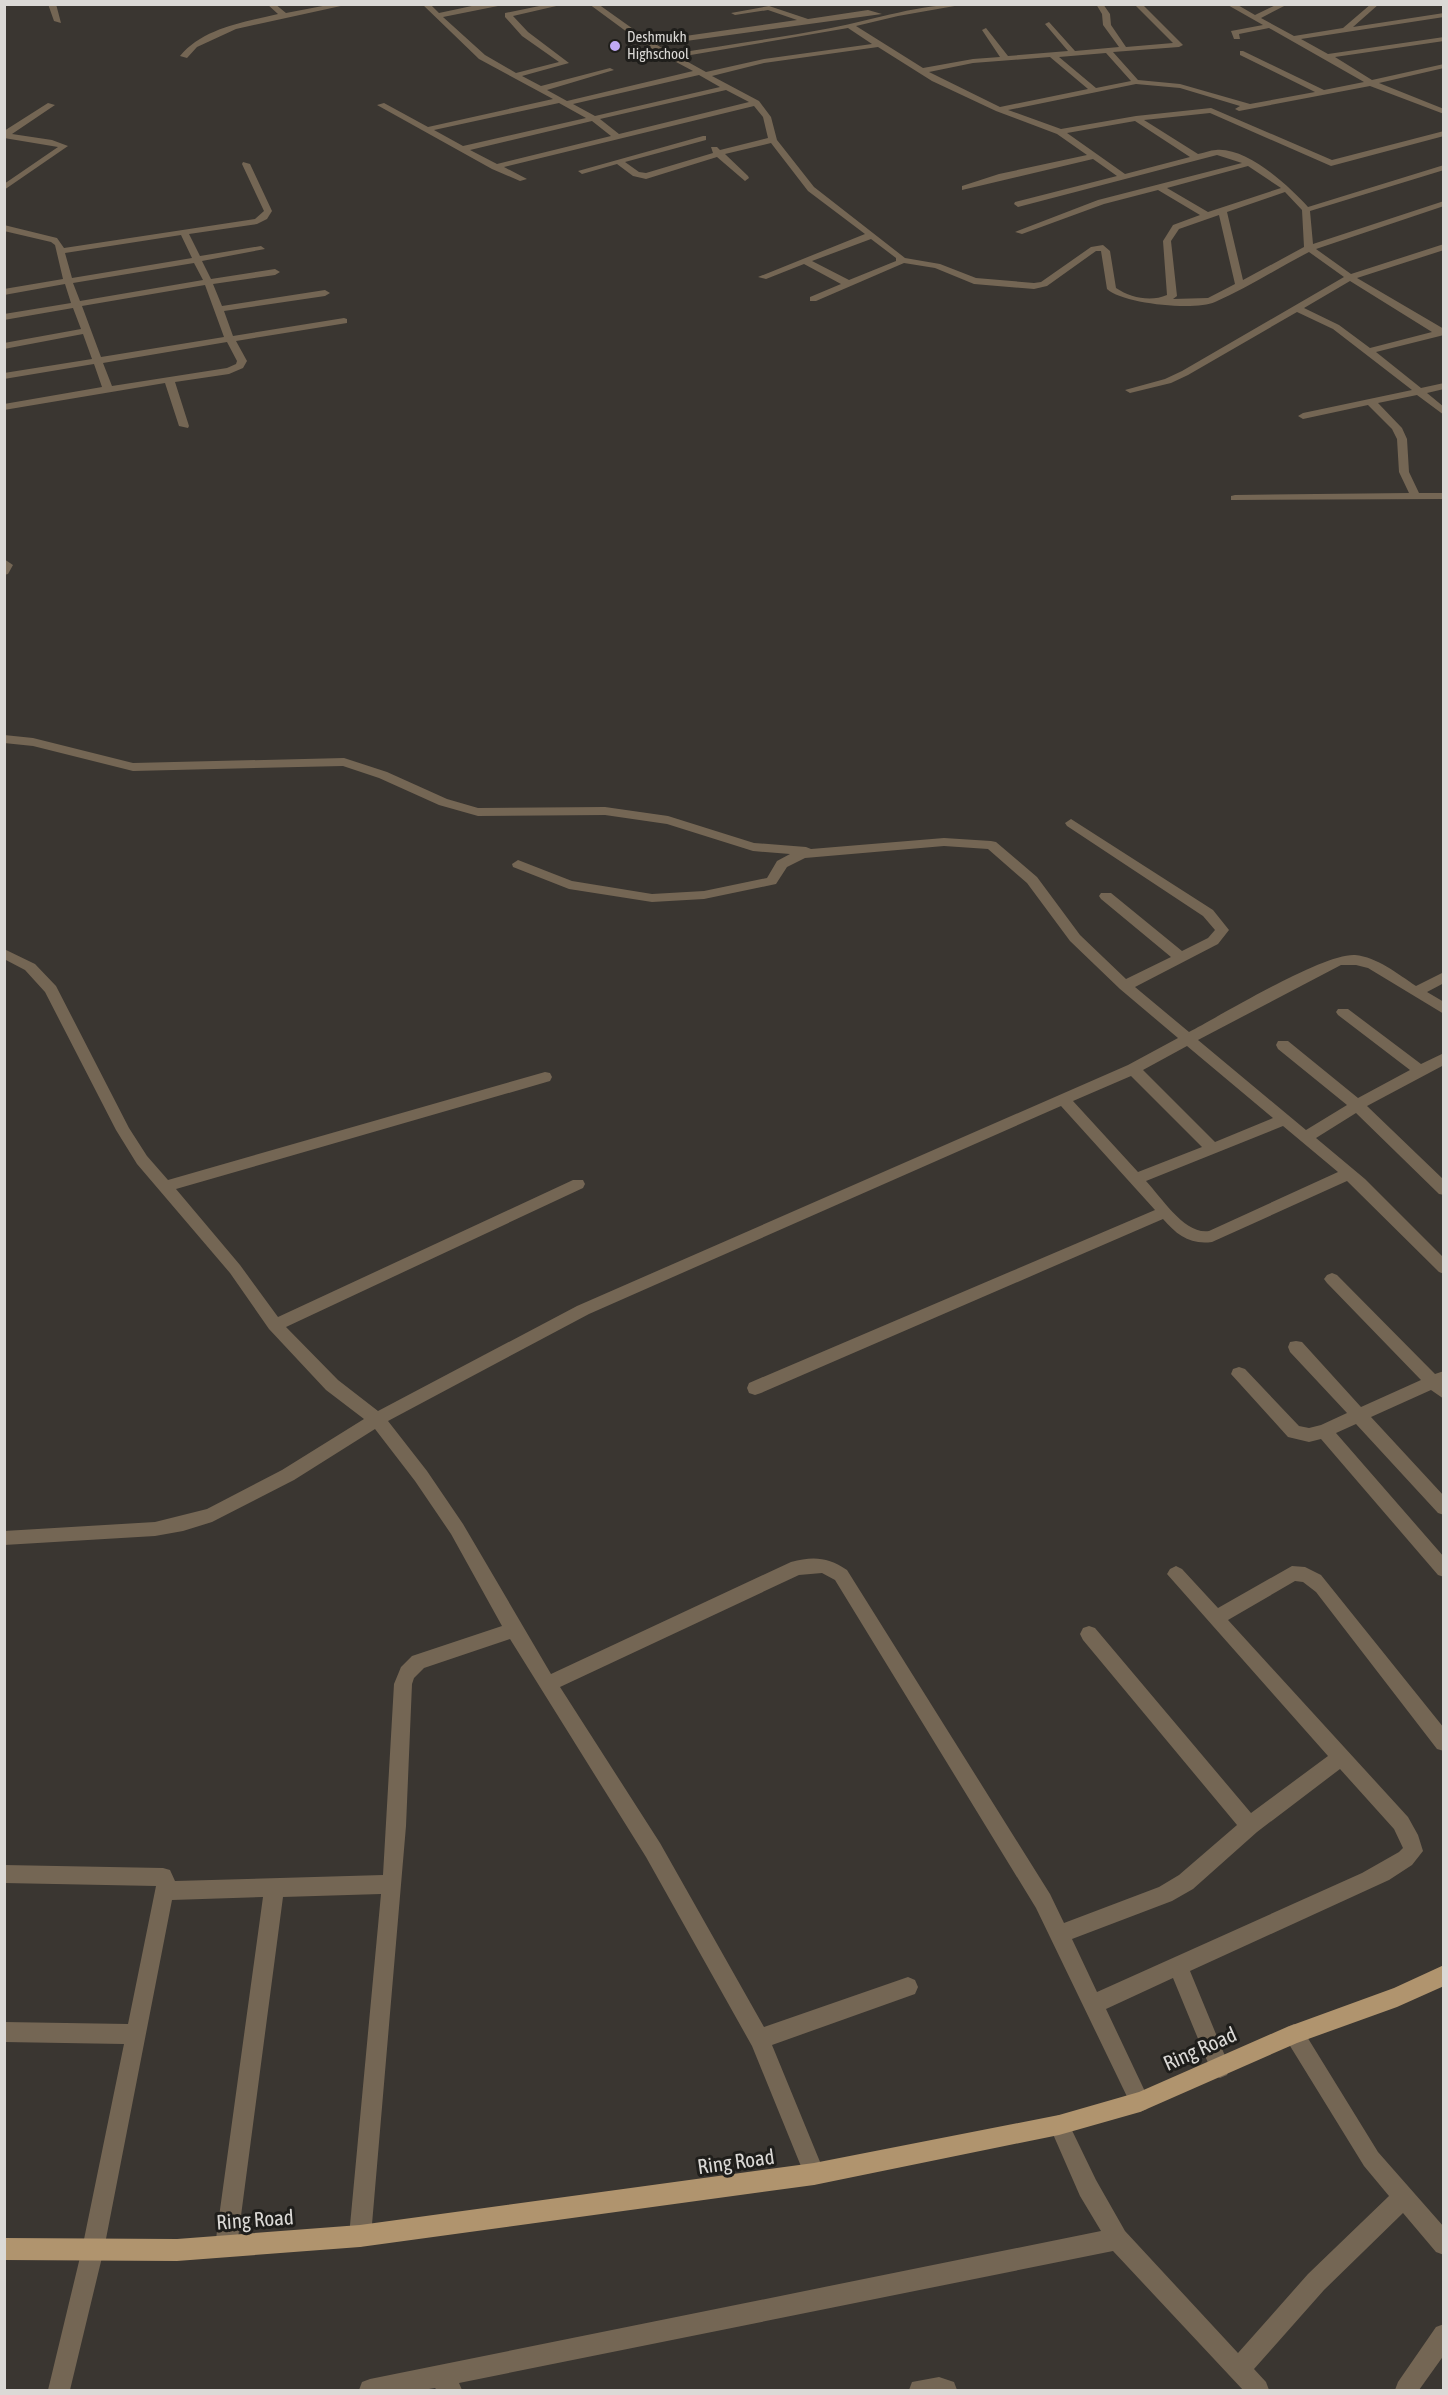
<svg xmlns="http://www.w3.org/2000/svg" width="1448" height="2395" font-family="'Asap Condensed',sans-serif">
<rect width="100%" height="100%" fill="#3a3631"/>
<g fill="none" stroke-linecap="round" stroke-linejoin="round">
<path fill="#746654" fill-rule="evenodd" d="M48,4h8l5,19 -7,-2z
M267,4h8l11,9 47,-9h17l-114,25 -39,18 -10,11 -7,-2c23,-28 64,-34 98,-42z
M422,4h8l9,9 42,-9h27l-65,13 42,38 31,18 43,-11 -37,-26 -17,-19v-4l44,-9h16l-52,12 15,16 41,31 -47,13 19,10 69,-18 4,2 -67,20 20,11 126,-30 -47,-25 -57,-42h9l52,37 147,-21 -29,-10 -33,5 -4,-2 38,-7 39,13 60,-9 14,4 -225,31 15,9c53,-9 106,-16 159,-26 45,-9 89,-24 135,-24l-68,12 -42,10 67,42 50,-9 27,-2 -18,-27 4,-2 22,28 60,-5 -23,-27 4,-2 26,29 44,-4 -16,-22 -1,-11 -6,-10h7l7,10 1,11 15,22 47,-4 -39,-39h8l41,41 -4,2 -66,5 25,28 42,4 70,20 65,-12 -75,-37v-4h3l81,39 40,-8 -95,-54 -30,6 1,5h-6l-3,-8 32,-6 -37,-21h10l19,11 23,-11h10l-27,14 33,18 49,-8 28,-24h8l-26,23 91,-14v4l-143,22 27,15 116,-17v4l-109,16 37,23 72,-16v4l-65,15 65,26v5l-74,-28 -131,25 -4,-2 5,-3 -60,-18 -44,-4 -128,26 53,19 75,-13 75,-8 121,52 112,-29v5l-113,30 -121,-53 -66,7 54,34c6,-1 12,-4 18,-4 31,-3 73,36 92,57l136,-42v5l-134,41 3,33 131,-43v5l-128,43 35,25 93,-30v6l-87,28 87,51v6l-68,17 45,36 23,-5v6l-17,4 17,14v8l-27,-20 -39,8 24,25 5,11 2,33 10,21h25v6l-213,1v-4l4,-1 174,-2 -10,-21 -2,-33 -5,-10 -24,-24 -65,14 -5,-3 5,-3 109,-23 -79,-61 -36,-17 -109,63 -17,8 -41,10 -5,-3 40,-11 17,-8 162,-94 -35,-25c-31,16 -62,36 -94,50 -20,9 -92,2 -108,-13l-6,-38h-5l-49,35 -13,3 -60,-5 -39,-16 -31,-5 -88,38h-6v-4l31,-13 -37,-20 -38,15 -8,-2 107,-43 -57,-43 -37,-48 -46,11 23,22 1,2 -4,3 -28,-24 -71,22 -13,-3 -16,-12 -35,10 -4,-3 125,-35h3v4l-81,22 14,10 7,1 67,-20 -2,-6h6l3,3 48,-12 -5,-21 -9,-11 -250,61 23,12 -7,2 -28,-12 -115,-64 7,-2 44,24 125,-28 -74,-40zM848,28l24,16 -108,15 -58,13 -27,-15zM878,47l54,34 64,30 61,23 30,21 -88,19 -37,12v4l131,-31 24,17 -102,26 -1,2 4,3 199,-52 25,8 -144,37 -83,32 7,2 82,-30 54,-14 42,25 -27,10 -10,16 4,54c-16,7 -36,3 -51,-7l-6,-37 -7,-6 -12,2 -50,35 -7,1 -58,-5 -36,-14 -35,-6 -91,-71 -37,-47 -6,-23 -12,-16 -47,-25 52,-13zM1106,53l25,28 -35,7 -37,-31zM1050,57l38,32 -88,18 -71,-35 44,-9zM699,75l21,12 -125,29 -22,-12zM726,90l23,12 -130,32 -19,-15zM559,103l27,15 -123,28 -29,-16zM592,121l19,15 -114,28 -27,-14zM1135,121l55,36 -65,17 -58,-41zM1248,166l33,22 -73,24 -41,-24zM1285,192l17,18 2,37 -61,33 -16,-68zM1219,215l16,69 -27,14 -35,1 4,-3 -6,-55 8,-12zM871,239l25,19v3l-47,19 -37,-19zM1350,281l82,51 -62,16 -31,-23 -35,-17z
M48,103l7,2 -43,29 40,6 16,6 -64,44v-6l54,-37 -54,-9v-7z
M243,162l7,2 22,47 -5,8 -10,5 -68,10 11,22 61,-10 4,3 -63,12 9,18 64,-10 5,3 -5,3 -62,9 9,22 103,-16 5,3 -5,3 -101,15 9,25 111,-18 3,1v4l-111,18 11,20 -4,7 -14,6 -54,8 14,44 -1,2 -9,-2 -14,-43 -161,27v-6l98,-17 -8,-23 -90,15v-6l88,-14 -9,-25 -79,15v-6l77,-14 -8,-21 -69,12v-6l67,-11 -6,-19 -61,11v-6l59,-10 -8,-34 -4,-3 -47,-11v-6l53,13 7,10 191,-29 9,-8 -22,-47zM181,235l11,23 -120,20 -7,-25zM194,263l9,17 -123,21 -7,-18zM205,285l19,52 -123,20 -19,-51zM227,342l10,19 -1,3 -9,4 -115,18 -9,-23z
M4,559l9,6 -5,9 -4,1z
M4,735l29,3 100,25 211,-5 43,14 60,27 31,9 127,-1 63,9 86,27 52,4 5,2 133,-11 47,3 5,1 41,35 43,58 46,44 45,-22 -70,-58 -2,-3 2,-3h10l71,58 26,-13 7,-8 -12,-14 -136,-90 -2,-3 6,-4 142,91 16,20 -11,14 -83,43 54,45c33,-17 134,-79 166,-77 22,2 43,19 61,31l28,-14v11l-17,9 17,10v12l-76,-46 -12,-3h-15l-143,75 108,90 41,-25 -69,-56 -2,-4 2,-4h10l70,57 52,-28 -72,-55 -2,-3 2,-3h10l73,55 23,-11v12l-77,41 77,74v15l-5,-1 -83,-81 -40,25 49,41 79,79v16l-5,-2 -92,-91 -135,61c-22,3 -35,-7 -49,-23l-402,174 -6,2 -6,-2 -2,-5 2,-5 406,-173 -94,-104 -472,208 -201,107 39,50 36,53 88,150 240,-112c22,-6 37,-5 56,8l203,324 14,29 95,-36 20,-12 58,-50 -154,-185 -3,-6 3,-6 6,-2 6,2 156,185 77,-57 -161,-182 3,-5 6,-3 6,3 36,39 74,-42 13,1 16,8 123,153v23l-7,-2 -121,-157 -13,-10 -8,-1 -67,39 180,197 10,18 5,16 -11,14 -23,15 -199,91 40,97 -3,7 -7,3 -7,-3 -40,-97 -67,31 44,93 -3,7 -7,3 -7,-3 -97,-201 -201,-328 -13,-7 -23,2 -239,112 100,156 104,184 144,-50 7,3 3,7 -3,7 -143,51 53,129 -4,7 -7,4 -7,-4 -55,-135 -106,-189 -136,-218 -86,29 -10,10 -2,6 -6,142 -35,410 -3,8 -8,3 -8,-3 -3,-8 32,-342 -98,3 -46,349 -3,8 -8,3 -8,-3 -3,-8 48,-349 -91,3 -68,349 -34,141h-22l34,-141 42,-205 -120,-2v-20l124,2 28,-138 -152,-3v-18l159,3 7,2 5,11 208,-6 11,-191 7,-17 11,-11 90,-30 -51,-92 -36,-53 -40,-52 -81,51 -82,42 -29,9 -28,5 -151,9v-14l151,-9 52,-13 75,-39 82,-51 -38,-29 -57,-61 -39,-56 -93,-109 -21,-34 -71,-138 -20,-22 -21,-11v-10l31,15 21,22 73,142 18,28 21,24 377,-108 5,1 2,4 -2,4 -374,108 64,76 38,52 295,-137h10l2,4 -2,4 -297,139 52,53 40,31 199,-105 551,-241 50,-27 -58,-49 -50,-48 -43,-58 -39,-34 -44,-3 -139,12 -18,9 -11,17 -72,15 -52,3 -83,-13 -56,-22 -1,-3 6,-4 54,21 80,13 52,-3 63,-13 10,-17 13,-7 -37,-3 -86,-27 -62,-9 -127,1 -39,-11 -60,-27 -36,-12 -210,5 -100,-25 -29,-3zM1187,1046l86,72 -58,24 -72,-72zM1131,1076l71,71 -64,25 -65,-71zM1283,1126l55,46 -129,59c-24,4 -47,-33 -63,-50zM1340,1769l54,60 9,19 -4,4 -37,21 -265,119 -25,-53 100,-38 21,-12 64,-57z
M1332,1273l5,2 98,99 9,-3v28l-13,-9 -60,27 73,79v19l-6,-2 -82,-89 -20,9 108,124v20l-6,-2 -117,-136 -12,3 -21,-5 -57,-63 2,-5 6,-2 6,2 54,57 10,2 12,-3 26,-12 -57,-61 -2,-5 2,-5 6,-1 6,1 59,65 60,-27 -94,-97 -3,-4 3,-4z
M1294,2024l7,3 77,125 66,75v28l-8,-3 -33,-39 -79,77 -70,79 12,13 3,8h-26l-130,-139 -654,132 3,7h-25l-2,-2 -12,2h-64l3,-8 8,-3 731,-148 -21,-35 -31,-71 3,-7 7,-3 7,3 30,62 29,51 113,122 70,-79 81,-78 -25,-30 -77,-125 -3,-7 3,-7z
M1444,2324v31l-25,35h-24l3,-8 38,-55z
M939,2377l15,5 3,8h-48l3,-8z"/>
<path fill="#b0946e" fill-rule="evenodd" d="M1444,1965v21l-47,21 -100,36 -157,69 -81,23 -245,50 -454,62 -183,14 -173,-1v-22l173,1 183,-14 454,-62 245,-48 80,-23 148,-65 107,-39z"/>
</g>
<circle fill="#bfa8f4" stroke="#1f1e1b" stroke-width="2" cx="615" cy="46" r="6"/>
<g text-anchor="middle" stroke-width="6" stroke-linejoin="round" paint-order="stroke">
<g font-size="15" fill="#dbd9d6" stroke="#1f1e1b" text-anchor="start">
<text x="627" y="42">Deshmukh<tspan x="627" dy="17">Highschool</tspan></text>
</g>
<g font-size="21" fill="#dbd9d6" stroke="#1f1e1b">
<text transform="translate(1200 2049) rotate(-24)" y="7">Ring Road</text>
<text transform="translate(736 2162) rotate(-8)" y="7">Ring Road</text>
<text transform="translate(255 2220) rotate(-4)" y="7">Ring Road</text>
</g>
</g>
<rect width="1448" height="2395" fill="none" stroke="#dbd9d6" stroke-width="12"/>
</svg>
